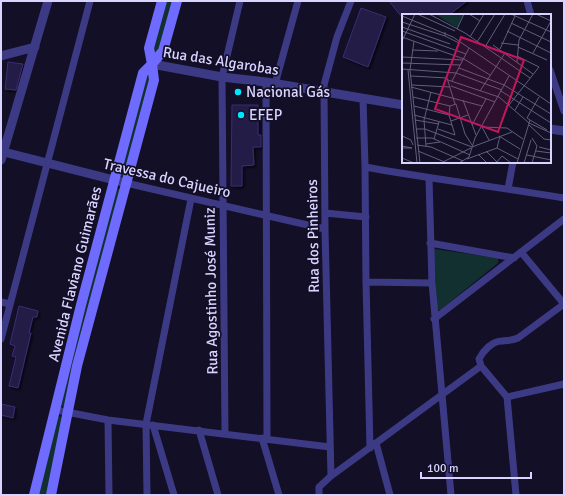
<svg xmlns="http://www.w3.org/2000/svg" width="565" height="496" font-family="Signika,sans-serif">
<defs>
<filter id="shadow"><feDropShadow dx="2" dy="2" stdDeviation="1" flood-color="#0009"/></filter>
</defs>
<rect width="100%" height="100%" fill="#130f26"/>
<path fill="#12302f" d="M164,1h10l-14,51 -5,1 -4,-3z
M152,73l-27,104 -6,-1 24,-102z
M116,188l6,2 -58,217 -5,-2z
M434,249l64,9v5l-58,47 -3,-1z
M57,416l5,1 -12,78h-14z"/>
<path fill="#241b47" stroke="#3b2d73" filter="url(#shadow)" d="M389,1h78l-18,14h-25l-3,-4 -5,4h-16z
M361,8l25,9 -18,50 -25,-10z
M8,62l15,2 -7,26 -11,-1z
M232,105h26v30h3v12h-8l1,18 -12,1v20h-11z
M19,306l19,5 -1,6h-4l-4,16h2l-13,55 -9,-2 7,-29 -4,-1 3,-10 -5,-2z
M1,404l14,3 -2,11 -12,-3z"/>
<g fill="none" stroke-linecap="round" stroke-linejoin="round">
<path stroke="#3d3a85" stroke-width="7" d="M527,1l4,14
M550,70l14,41
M266,82l1,357
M275,84l23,-83
M363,98l2,69 1,115 4,166
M365,167c66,12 133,20 199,31
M429,178l3,105 19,212
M126,183l199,46
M508,189l5,-27
M325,213l41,4
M430,243l84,15
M521,252l43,52
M366,282l66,1
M1,302l9,2
M434,319l130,-100
M1,339l89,-338
M507,397l57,-13
M56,410l52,10 222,27
M108,420l1,75
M153,425l21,70
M199,430l19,65
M225,434l-3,-357 18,-76
M262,438l17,57
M376,443l14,52
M331,476l-6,-247 -1,-144 13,-48 14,-36
M147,495l-1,-71 45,-225
M319,495v-8l12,-11 150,-110
M516,495l-9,-98 -26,-31 -2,-7c4,-8 13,-18 23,-18 6,-1 10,0 16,-3l46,-34"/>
<path stroke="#3d3a85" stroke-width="9" d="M1,56l34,-9
M152,64l70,13 44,5 137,23
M550,129l14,2
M4,152l122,31
M1,160l47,-159"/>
<path stroke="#6f6bff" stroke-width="10" d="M34,495l47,-190 62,-232 9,-9 -3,-16 13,-47
M51,495l26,-129 77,-286 -2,-16 11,-13 14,-50"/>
</g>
<g fill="#00e5ff" stroke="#130f26" stroke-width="1.5">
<circle cx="238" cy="92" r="4"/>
<circle cx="241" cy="115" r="4"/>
</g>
<g text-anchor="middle" stroke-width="3.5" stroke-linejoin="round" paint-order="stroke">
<g font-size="15" fill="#d9d4ff" stroke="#130f26">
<text transform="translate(221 61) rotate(9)" y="5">Rua das Algarobas</text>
<text transform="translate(167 178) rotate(13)" y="5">Travessa do Cajueiro</text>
<text transform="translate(313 236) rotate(-91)" y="5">Rua dos Pinheiros</text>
<text transform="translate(75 274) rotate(-76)" y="5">Avenida Flaviano Guimarães</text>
<text transform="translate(211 291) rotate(-91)" y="5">Rua Agostinho José Muniz</text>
</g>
<g font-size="15" fill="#d9d4ff" stroke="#130f26" text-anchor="start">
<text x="246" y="97">Nacional Gás</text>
<text x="249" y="120">EFEP</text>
</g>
</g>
<g transform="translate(402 14)">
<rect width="149" height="149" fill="#130f26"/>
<path d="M33,0h28l-6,14z" fill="#12302f"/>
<path fill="none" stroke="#625e7d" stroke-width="1" d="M15,0l38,17M27,0l36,19 65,45M67,0l11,7M109,0l40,18M134,0l15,7M0,2l51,21 98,67M0,8l43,14M109,9l40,19M0,13l48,17M55,15l7,-15M0,17l64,23M105,17l44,22M43,18v4l14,7M0,23l62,22 26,16M68,23l14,-23M0,27l13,-27M12,27l-4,29 10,93M75,28l18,-28M99,29l17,2M91,31l40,29M83,33l20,-33M116,33l29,13M98,35l15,-33M10,36l26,1M131,39l18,-32M0,43l61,3M115,48l2,-22 14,-26M0,49l58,2M57,54l45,17 47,29M0,55l54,4M6,56l9,93M54,59l46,17M9,62l36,2 8,26M46,66l51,17 30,26 22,10M50,67l17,-33M10,71l38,2M49,72l44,16M9,73l71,19M78,77l25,-38M99,77l50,32M11,83l37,9 6,-2 9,30 7,11M61,86l13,35M107,91l30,-38 -22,-11M12,92l35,9M113,96l8,-13M12,101l38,10M125,104l12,-21M13,106l24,4M128,106l17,10M49,107l17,-6M70,111l14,-26M127,111l15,14 7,1M80,113l25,1 16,11M80,113l7,13M14,115h9l47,18M36,115l17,6 -6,-20 1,-9M0,122l9,4 2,5M97,122l21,13M14,124h16l38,17M130,124l5,8 -5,17M32,125l5,-17M24,130l14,-2M15,131l14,2 32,14M0,132l10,2h-10M24,132l-2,-26 7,-28M70,133l40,-15M137,133l12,3M95,134l3,-12M16,137l29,12M84,137l11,11M134,137l15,2M76,140l9,9M125,141l24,5M0,144l12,5M65,145l30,-11 21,11M39,149l30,-15M57,149l10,-6 6,-19 34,-62M94,149l6,-7 9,7M115,149l13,-43 -3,-2M122,149l7,-23"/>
<path fill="#c2185b" fill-opacity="0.15" stroke="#c2185b" stroke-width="2" d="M59,23l63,23 -26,72 -63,-23z"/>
<rect width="149" height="149" fill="none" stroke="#d9d4ff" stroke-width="2"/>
</g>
<rect width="565" height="496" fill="none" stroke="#d9d4ff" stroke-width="4"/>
<path d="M421 472v6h110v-6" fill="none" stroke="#d9d4ff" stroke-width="2"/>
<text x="427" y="472" font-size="12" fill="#d9d4ff" stroke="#130f26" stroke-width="3" paint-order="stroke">100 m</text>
</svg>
